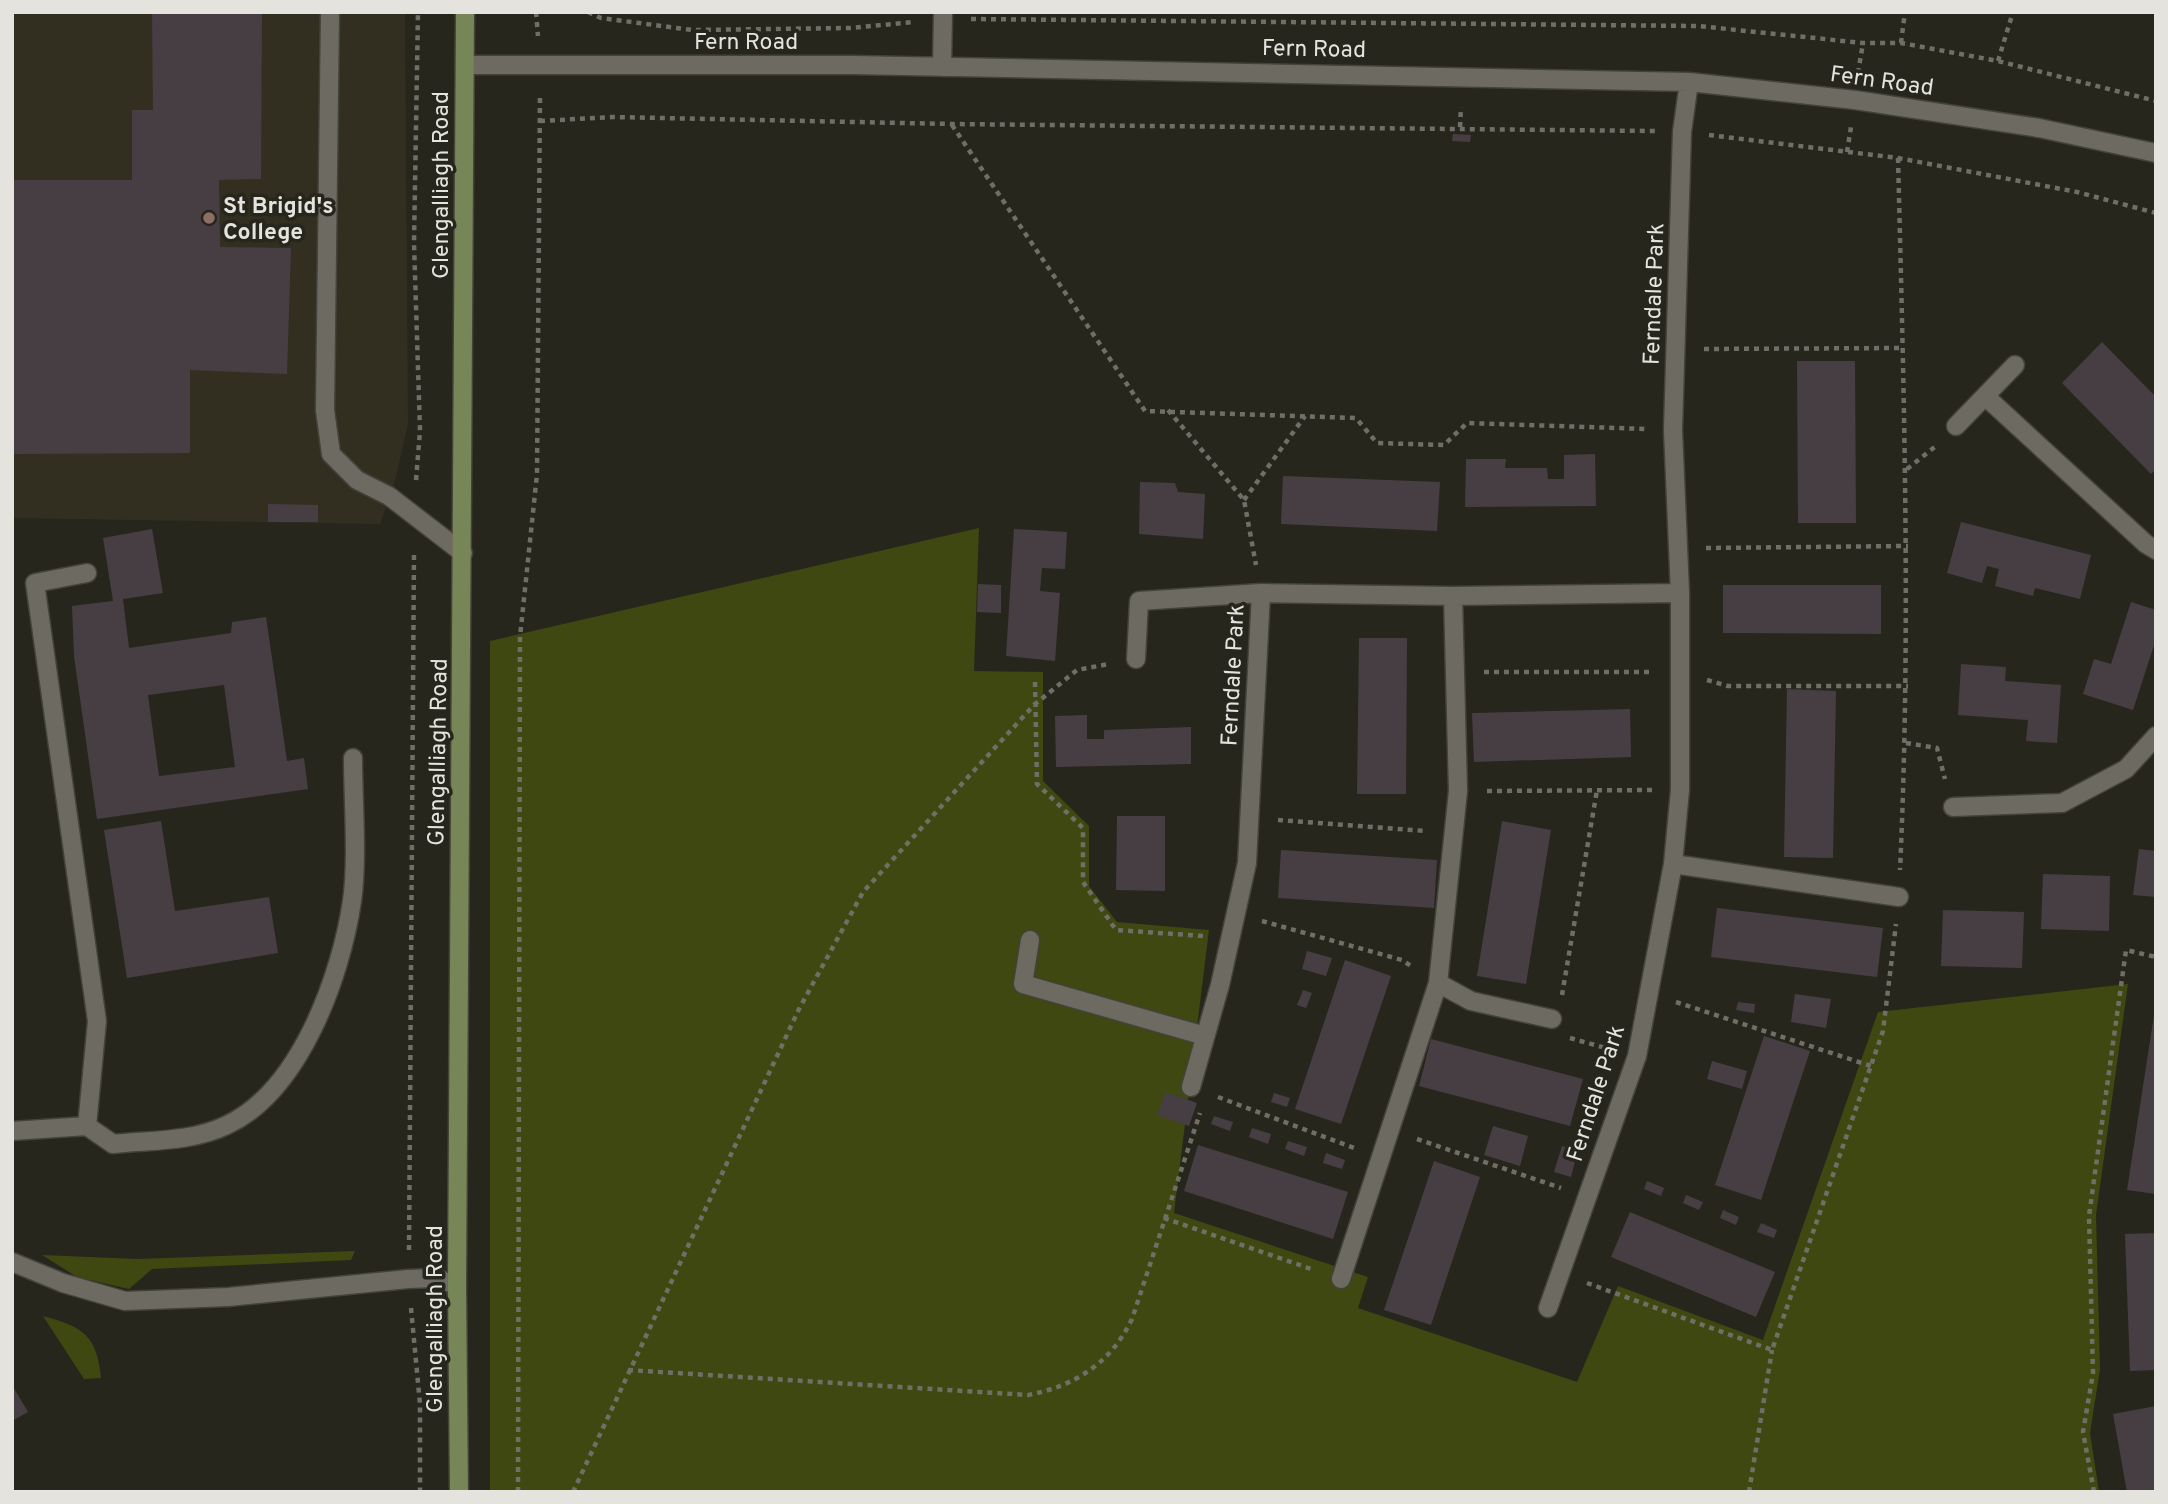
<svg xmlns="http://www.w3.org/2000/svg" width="2168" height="1504" font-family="Overpass,sans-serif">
<rect width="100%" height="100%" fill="#27261d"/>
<path fill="#322f21" d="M12,12h393l3,412 -12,53 -16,47 -368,-6z"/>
<path fill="#3f4810" d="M979,528l-5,143 69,1v109l46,45v60l28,36 92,8 -35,283 194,64 -10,31 219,74 41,-96 145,54 115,-328 250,-28 -32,231 4,154 -10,64 9,59h-1609v-851z
M355,1251l-4,9 -199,9 -23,20 -52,-12 -35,-22 96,4z
M43,1316c40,11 54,19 58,62l-17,1z"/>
<path fill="#473e43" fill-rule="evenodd" d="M152,12h110l-1,167 -42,1 1,67 71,1 -4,126 -97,-4v83l-178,1v-274h120v-70h21z
M1453,134l18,1 -1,7 -18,-1z
M2102,342l54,55v72l-5,5 -89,-91z
M1797,361h58l1,162h-58z
M1595,454l1,52 -131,1 1,-48h40l-1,9h42l1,11h16v-24z
M1283,476l157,6 -3,49 -156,-7z
M1140,482l35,1 3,9 27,2 -2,45 -64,-5z
M268,504l50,1v17h-50z
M1961,522l130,33 -11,44 -45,-11 -2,8 -38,-10 4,-17 -12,-3 -5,17 -35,-10z
M152,529l11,64 -40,6 6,49 102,-15 1,-11 34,-5 21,144 17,-3 4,31 -211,30 -23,-163 -2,-50 41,-5 -10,-63zM224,685l11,82 -76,9 -11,-81z
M1014,529l53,3 -2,37 -23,-1 -2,23 20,2 -5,68 -49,-5z
M978,584l23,1v28l-24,-1z
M1723,585h158v49l-158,-1z
M2131,602l25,8v29l-23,71 -50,-16 11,-35 17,5z
M1359,638h48l-1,156h-49z
M1961,664l45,3 -1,14 56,4 -4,58 -31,-2 2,-21 -70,-5z
M1787,689l49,2 -3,167 -49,-1z
M1630,709l1,48 -157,5 -2,-49z
M1087,715v24h17v-9l87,-3v37l-135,3 -1,-51z
M1117,816h48v75l-49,-1z
M161,821l14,90 94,-14 9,56 -151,25 -23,-148z
M1502,821l49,9 -25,154 -49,-8z
M2139,849l17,2v46l-23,-2z
M1281,850l156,10 -3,48 -156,-10z
M2043,874l67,2 -1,55 -68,-2z
M1717,908l166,20 -6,49 -166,-20z
M1943,910l81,2 -2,56 -81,-2z
M1307,951l25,7 -6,18 -24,-7z
M1345,960l46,16 -50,148 -46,-15z
M1303,990l9,3 -6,15 -9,-3z
M1795,994l36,5 -5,29 -35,-6z
M1738,1002l17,2 -1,9 -18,-3z
M2154,1015l2,1v178l-29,-4z
M1764,1036l46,15 -49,149 -46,-15z
M1431,1039l152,40 -13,47 -151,-40z
M1712,1061l35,10 -5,18 -35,-10z
M1166,1092l31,11 -8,23 -32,-11z
M1274,1093l16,5 -3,9 -16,-5z
M1214,1116l19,6 -3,9 -19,-7z
M1493,1126l35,10 -8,30 -36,-11z
M1252,1128l19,6 -3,10 -19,-7z
M1288,1141l19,6 -3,9 -19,-7z
M1198,1145l150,47 -15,47 -149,-48z
M1562,1146l16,4 -7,27 -17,-5z
M1326,1153l19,7 -3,9 -19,-6z
M1434,1161l46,16 -49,148 -47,-15z
M1647,1181l17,7 -3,8 -17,-7z
M1686,1195l17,7 -4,8 -16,-7z
M1723,1210l16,7 -3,8 -16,-7z
M1630,1212l145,60 -19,45 -145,-60z
M1761,1223l16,7 -3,8 -17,-6z
M2156,1233v137l-26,1 -5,-137z
M12,1385l16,27 -16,9z
M2156,1406v86h-29l-14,-78z"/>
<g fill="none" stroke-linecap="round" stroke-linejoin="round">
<defs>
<path id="lane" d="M330,12l-5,398 6,44 26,26 32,16 74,57
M1030,940l-7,44 182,52
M87,1126l26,18c38,-4 79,-2 114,-19 73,-34 114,-149 125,-224 6,-41 1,-100 1,-143
M12,1131l75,-5 10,-105 -62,-438 52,-10
M12,1262l51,21 62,18 103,-4 180,-18 26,-1 23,7"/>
<path id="street" d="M465,65h388l836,17 166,18 184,28 117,25
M942,67l1,-55
M1985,396l161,148 10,6
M1956,426l59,-61
M1136,659l3,-58 122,-8
M1953,807l109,-4 64,-34 30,-33
M1673,864l226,33
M1438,983l33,18 81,18
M1191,1087l29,-102 27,-122 14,-270 192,3 227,-3
M1341,1279l97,-296 20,-192 -5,-195
M1548,1308l89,-252 36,-192 7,-74v-197l-7,-163 9,-298 7,-50"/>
<path id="secondary" d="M459,1492l-2,-207 8,-1273"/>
</defs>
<use href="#lane" stroke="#43423b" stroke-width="21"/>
<use href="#street" stroke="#43423b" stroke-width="21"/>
<use href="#secondary" stroke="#43423b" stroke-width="21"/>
<path stroke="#706f67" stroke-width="4.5" stroke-dasharray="5 5" stroke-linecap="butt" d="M536,12l2,24
M588,12l13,6 91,12 158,-2 64,-6
M971,19l727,7 165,17h38l97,18 158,40
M1901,43l4,-31
M1998,61l15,-49
M1858,73l5,-30
M540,121l73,-4 338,7 704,7
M952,125l193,286 211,7 21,25 67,2 23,-22 179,6
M1460,127l1,-20
M1709,135l189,23 179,34 79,21
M1847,152l4,-25
M1898,158c6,238 13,474 2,712
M1704,349l199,-1
M1168,410l76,90 12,65
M1907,469l29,-23
M416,480l4,-49 -6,-188 4,-231
M1244,500l61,-84
M1706,548l202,-2
M1484,672h170
M1707,680l21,6h180
M1035,682l2,102 46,44v54l33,48 87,6
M1906,743l31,5 8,31
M1487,791l166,-1
M1278,820l148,11
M1262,921l140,39 9,6
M1562,995l35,-205
M1676,1002l195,64
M1570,1038l39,11
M1218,1097l136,51
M1417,1139l144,49
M1164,1218l150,52
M409,1250l5,-698
M1587,1283l185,67 111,-319 13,-107
M411,1308l9,96v88
M628,1370l400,25c47,-9 83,-32 104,-76l68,-206
M518,1492l2,-855 17,-163 3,-380
M573,1492l226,-483 64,-117 171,-187 43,-35 32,-6
M1749,1492l23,-142
M2094,1492l-11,-60 10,-59 -4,-157 37,-266 30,7"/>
<use href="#lane" stroke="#6d6b61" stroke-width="18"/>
<use href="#street" stroke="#6d6b61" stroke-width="18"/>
<use href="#secondary" stroke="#778656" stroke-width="18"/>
</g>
<circle fill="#8d6e63" stroke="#27261d" stroke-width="2.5" cx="209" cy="218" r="7"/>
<g text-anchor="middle" stroke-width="7" stroke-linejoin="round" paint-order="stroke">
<g font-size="23" fill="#e4e3de" stroke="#27261d">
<text x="746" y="49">Fern Road</text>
<text transform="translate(1314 48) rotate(1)" y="8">Fern Road</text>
<text transform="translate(1882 80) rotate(8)" y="8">Fern Road</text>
<text transform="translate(440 185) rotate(-90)" y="8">Glengalliagh Road</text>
<text transform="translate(1653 294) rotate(-88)" y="8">Ferndale Park</text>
<text transform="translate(1232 675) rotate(-87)" y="8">Ferndale Park</text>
<text transform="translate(437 752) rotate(-89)" y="8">Glengalliagh Road</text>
<text transform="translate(1595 1093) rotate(-72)" y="8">Ferndale Park</text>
<text transform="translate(434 1319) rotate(-90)" y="8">Glengalliagh Road</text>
</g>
<g font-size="23" font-weight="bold" fill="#e4e3de" stroke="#27261d" text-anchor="start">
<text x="223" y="213">St Brigid's<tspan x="223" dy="26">College</tspan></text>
</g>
</g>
<rect width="2168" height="1504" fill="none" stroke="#e4e3de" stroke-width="28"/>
</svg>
